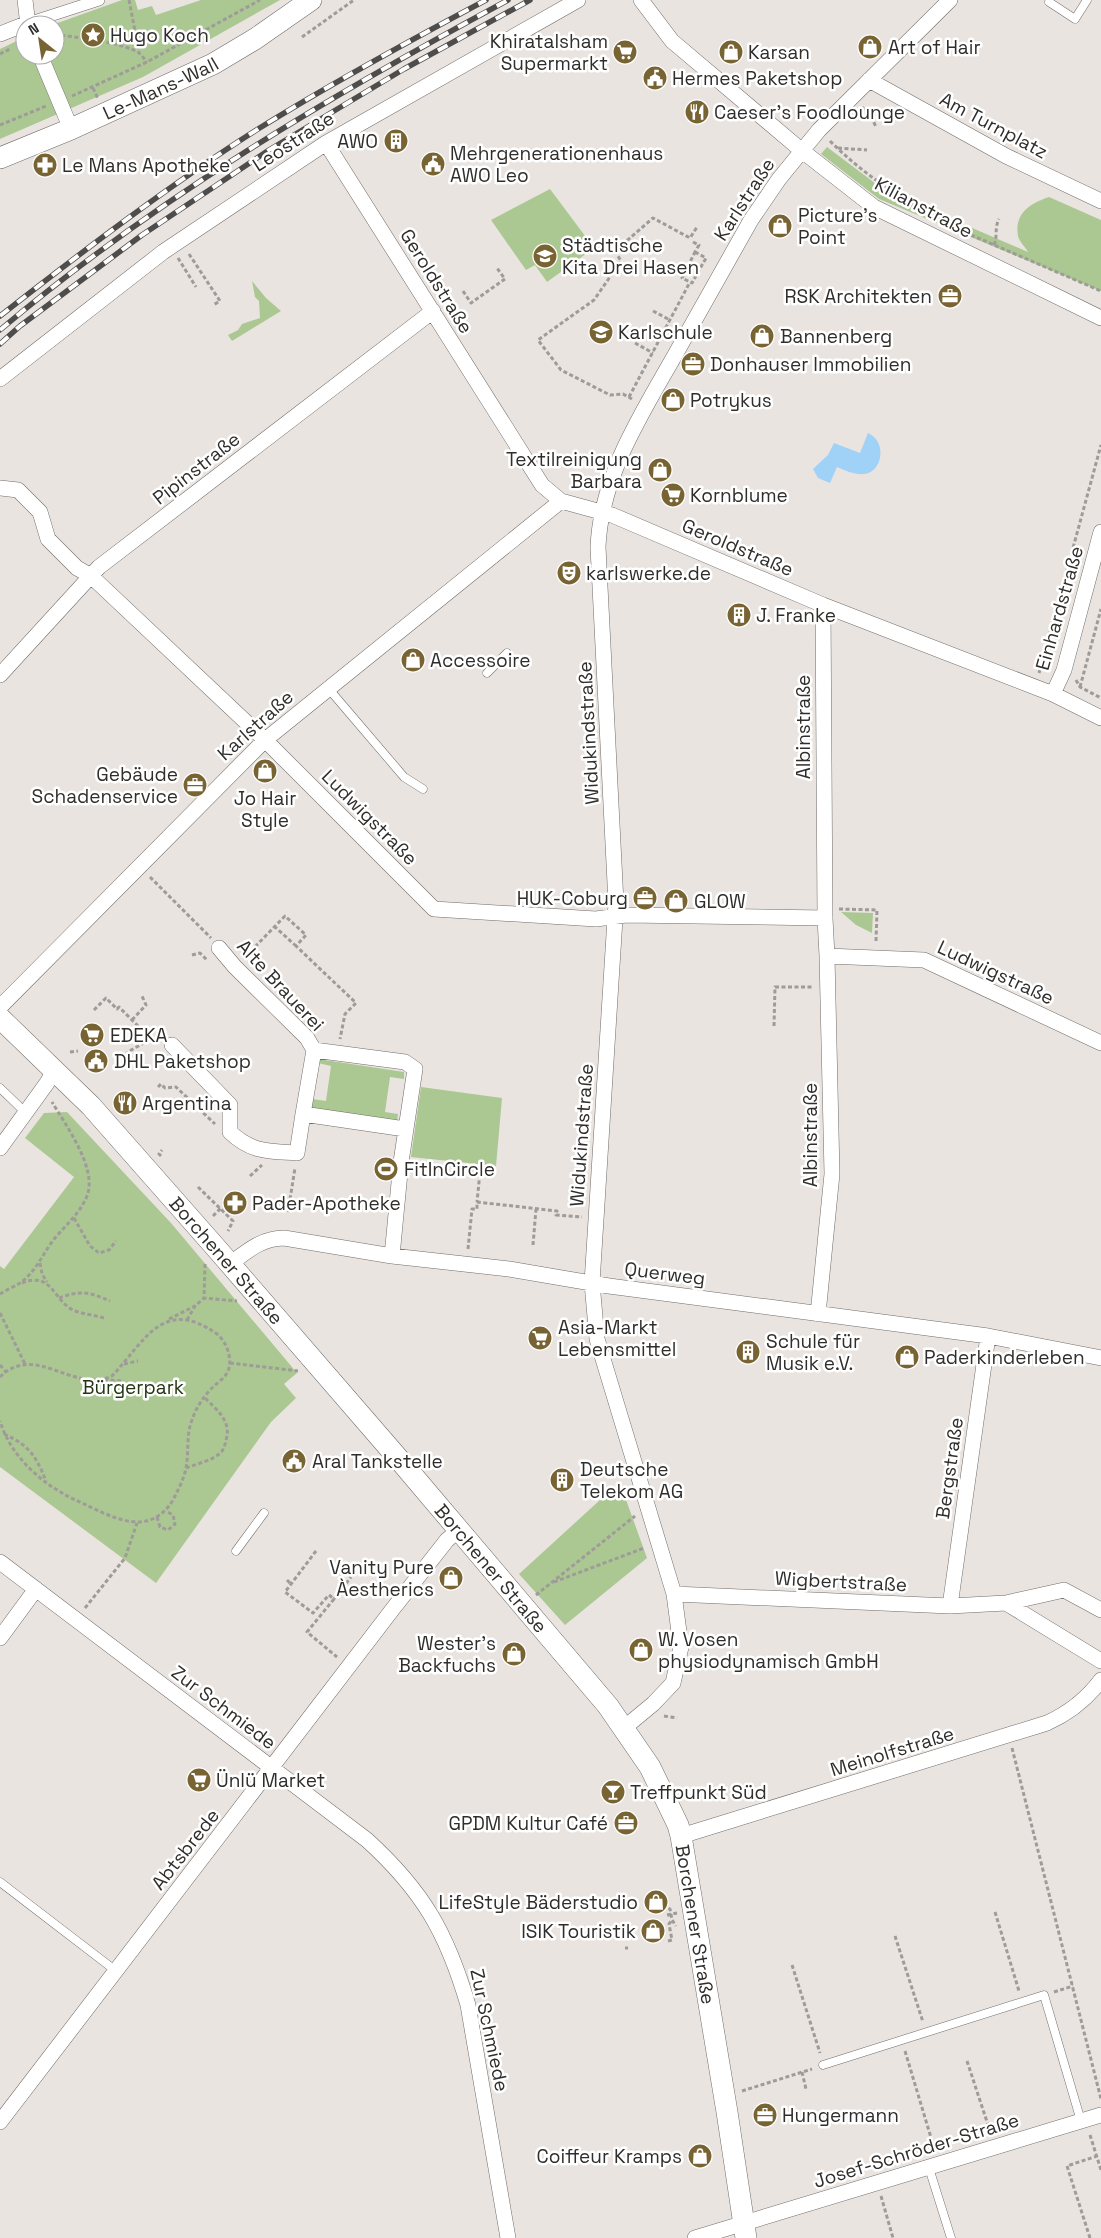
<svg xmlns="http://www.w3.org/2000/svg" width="1101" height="2238" font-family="'Space Grotesk',sans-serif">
<rect width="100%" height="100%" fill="#e9e4e0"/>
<path fill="#acc892" d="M122,0h13l3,10 14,-4 4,9 45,-15h79l-137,77 -143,62v-90l25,-12v18h30v-30h-3z
M827,147l57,43 144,62c-2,-4 -9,-11 -10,-16 -4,-23 13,-33 31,-39l52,23v71l-222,-92 -58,-45z
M550,189l44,59 -47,34 -12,-17 -9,5 -35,-50z
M252,281l14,17 15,13 -49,30 -4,-6 10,-5 4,-6 18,-6 -1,-17 -4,-4z
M841,912l32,1 -1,20 -16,-8z
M318,1059l86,13v7l-14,-2 -5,35 13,2 -1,8 -86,-13 1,-10 14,2 5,-35 -13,-3z
M421,1087l81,11 -6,68 -85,-9z
M67,1112l104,111 126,150 -13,11 12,14 -25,24 -115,161 -156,-116v-201l4,3 70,-92 -49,-39 19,-25z
M612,1489l5,11 8,-3 22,61 -82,67 -46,-51z"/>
<path fill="#a0d1f7" d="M868,433c20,9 14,40 -4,41 -9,1 -18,-3 -27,-7l-7,16 -12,-5 -5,-9 15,-14 6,-12 26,10z"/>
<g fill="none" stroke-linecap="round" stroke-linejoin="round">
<defs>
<path id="service" d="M1049,2l26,17 12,-19
M487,673l20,-20
M328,688l76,89 19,12
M0,1088l26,25
M236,1551l28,-38
M0,1882l116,89
M823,2065l221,-70 37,126
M929,2168l22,70"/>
<path id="pedestrian" d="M28,23l71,-23"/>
<path id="minor" d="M25,0l3,25
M641,0l31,41 129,109 73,57 227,111
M0,34l28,-11
M40,55l31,74
M869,80l137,76 95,45
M326,143l216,342 19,16 51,14 211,90 230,89 48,24
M0,379l163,-127 163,-109 252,-143
M0,488l18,2 22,22 8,27 29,29 14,8 174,164 169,169 162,10 30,-4 199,3
M823,605l2,313 2,38 97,4 177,83
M0,675l99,-108 334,-256
M1053,694l11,-24 37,-138
M219,948l16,19 72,71 7,12 91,12 10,7 -14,93 -9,94
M0,1007l265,-267 296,-239
M172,1045l58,60v27c22,21 39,19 67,21l6,-39
M314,1050l-11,64 102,15
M0,1148l47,-65 7,-13
M230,1264c17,-13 32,-26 54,-26l108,18 117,13 100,17 379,50 113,22
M818,1314l14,-140 -5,-218
M0,1562l367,278c56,51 80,93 101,165l40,233
M674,1594l276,12 56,-3 95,58
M1006,1603l58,-13 37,20
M950,1606l38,-270
M0,1638l36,-49
M624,1728l29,-24 20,-21 8,-36 -7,-53 -77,-255 -5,-56 24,-380 -18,-356c3,-71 43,-132 77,-192 25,-45 51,-90 76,-135l28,-41 40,-49 131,-130
M681,1836l366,-113c22,-10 39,-23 54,-43
M0,2122l392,-512 55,-70 12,-10
M695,2238l406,-123"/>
<g id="secondary">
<path id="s1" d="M0,158l71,-29 142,-65 42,-25 56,-39"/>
<path id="s2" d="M0,1018l91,88 126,143 180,208 211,249 42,61 28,58 3,11 46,276 19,126"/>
</g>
</defs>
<use href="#service" stroke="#716c69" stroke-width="9"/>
<use href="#pedestrian" stroke="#716c69" stroke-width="12"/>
<use href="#minor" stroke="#716c69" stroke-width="16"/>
<use href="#secondary" stroke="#716c69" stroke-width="22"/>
<path stroke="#9e9b98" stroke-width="3" stroke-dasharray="4 2.5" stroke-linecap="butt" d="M129,0l10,52
M55,35c18,1 70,8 84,18 3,2 5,6 8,9
M302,37l52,-37
M0,54l10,-5
M93,88l5,11
M72,96l75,-34 113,-62
M862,107l9,9 5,11
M0,125l46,-19
M830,141c30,30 63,52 99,74
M838,148l29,2
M971,235l130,56
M693,242l6,3 -4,7
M994,245c4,-9 0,-16 5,-26
M695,252l11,6 -14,25 -10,-5z
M189,254l31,47 -7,4
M178,258l18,29
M676,270l7,4
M463,291l8,12 34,-24 -8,-11
M653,311l17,9
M635,343l18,10
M629,397l61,-115
M632,399l-9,-5 -13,1 -49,-25 -23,-30 56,-40 27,-39 -6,-10 38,-33 37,20 7,-11
M1039,673l62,-228
M1076,680l4,7 21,11
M1080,687l21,-78
M150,877l61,61
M839,909l38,1 -1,31
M274,926l22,20
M192,955l8,-2 7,7
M246,956l39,-40 21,19 -10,11 60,57 -11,11 -5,25
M94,1010l12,-12 11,11 2,-2 31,31
M132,1020l14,-15 -4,-9
M774,1026l1,-39h39
M70,1052l8,-1
M125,1055c8,-8 17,-9 25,-17l4,4 3,-1
M158,1087l3,-3 4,4 11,-1 39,37
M161,1156l-2,-2 3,-4
M469,1171l11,1 -3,30
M250,1176l12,-11
M198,1187l35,34 -5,10
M288,1212l7,-44
M213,1216l9,-9
M74,1218l16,28 9,7 10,-3 7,-9
M533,1245l3,-36
M468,1249l4,-40h5v-7l80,9 -1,4 26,2
M40,1263l2,11 5,8
M205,1264l-1,34 33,3
M22,1283c30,-12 31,17 51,27 9,4 21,5 31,8
M0,1294c6,-4 14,-7 20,-11 16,-11 23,-30 35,-45 12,-14 25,-25 32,-42 11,-27 -22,-72 -35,-94
M59,1298c21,-8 31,-6 51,3
M0,1313l25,51
M169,1319l26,-13
M187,1320l8,-14 9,-8
M230,1363l68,8
M124,1364l14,-3
M0,1365l6,7
M0,1377c35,-35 74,17 112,-1 33,-35 51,-80 105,-42 9,7 15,23 12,34 -2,9 -11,14 -17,20 -9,9 -16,20 -20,32 -6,14 -3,33 -6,48 -2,11 -8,22 -13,32 -24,39 -61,17 -93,2 -35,-15 -69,-44 -80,-81
M104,1380l20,1
M4,1434c25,11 32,22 42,47
M186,1468c10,-4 25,-7 33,-14 5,-4 6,-9 7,-14 6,-19 -10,-31 -22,-43
M157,1517l3,10 8,3 7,-6 -2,-9 -7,-4
M316,1551l-31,41 28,21 16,-18 5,4 17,-22
M287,1580l4,4
M554,1582l90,-34
M536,1595l99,-79
M334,1599l-27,33 30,25
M85,1608l40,-50 12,-35
M664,1716l13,2
M1012,1748l89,351
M661,1902l4,-1 1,6 4,2 2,11 4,6
M995,1912l24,79
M667,1915l10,-2
M895,1936l28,86
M668,1941l4,-1 -3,-16 3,-4
M625,1948h3
M792,1965l28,88
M1054,1992l19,-6
M905,2051l30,100
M967,2061l24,73
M802,2072l4,17
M742,2091l70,-22
M1090,2135l11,35
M881,2196l12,42
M1090,2238l-23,-72 30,-10"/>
<use href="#service" stroke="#fff" stroke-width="8"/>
<use href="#pedestrian" stroke="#fff" stroke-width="11"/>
<use href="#minor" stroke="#fff" stroke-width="15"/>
<use href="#secondary" stroke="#fff" stroke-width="21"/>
<defs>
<path id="rail" d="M0,316c83,-65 168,-130 258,-187 74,-46 151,-88 228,-129
M0,330c155,-131 330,-234 508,-330
M0,344l20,-18 122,-91 127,-85 135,-81 126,-69"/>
</defs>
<use href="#rail" stroke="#4f4d4b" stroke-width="5.5"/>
<use href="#rail" stroke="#fff" stroke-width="4" stroke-dasharray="11" stroke-linecap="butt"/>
</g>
<defs>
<symbol id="sight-disc" viewBox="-11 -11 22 22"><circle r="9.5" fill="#786332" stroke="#fff"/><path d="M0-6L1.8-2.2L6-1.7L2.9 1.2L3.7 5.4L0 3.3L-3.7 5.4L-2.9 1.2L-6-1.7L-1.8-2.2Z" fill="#fff"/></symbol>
<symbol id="shop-disc" viewBox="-11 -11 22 22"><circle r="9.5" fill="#786332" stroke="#fff"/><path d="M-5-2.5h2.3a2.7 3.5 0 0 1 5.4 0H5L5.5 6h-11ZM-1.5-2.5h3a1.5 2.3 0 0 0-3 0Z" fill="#fff"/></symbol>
<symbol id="supermarket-disc" viewBox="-11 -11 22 22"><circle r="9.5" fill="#786332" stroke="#fff"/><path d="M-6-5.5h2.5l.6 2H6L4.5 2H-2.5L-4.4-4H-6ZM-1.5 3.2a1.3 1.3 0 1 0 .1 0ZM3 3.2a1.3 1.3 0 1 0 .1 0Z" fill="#fff"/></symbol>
<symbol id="civic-disc" viewBox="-11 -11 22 22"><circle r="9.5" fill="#786332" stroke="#fff"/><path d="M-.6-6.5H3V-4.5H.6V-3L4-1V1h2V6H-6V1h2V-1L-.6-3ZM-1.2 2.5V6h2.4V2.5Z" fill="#fff"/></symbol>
<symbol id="restaurant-disc" viewBox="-11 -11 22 22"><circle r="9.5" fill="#786332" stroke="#fff"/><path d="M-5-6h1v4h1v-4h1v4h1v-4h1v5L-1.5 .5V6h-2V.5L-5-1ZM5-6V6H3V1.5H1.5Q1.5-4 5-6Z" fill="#fff"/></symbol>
<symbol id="building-disc" viewBox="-11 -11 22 22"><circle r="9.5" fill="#786332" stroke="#fff"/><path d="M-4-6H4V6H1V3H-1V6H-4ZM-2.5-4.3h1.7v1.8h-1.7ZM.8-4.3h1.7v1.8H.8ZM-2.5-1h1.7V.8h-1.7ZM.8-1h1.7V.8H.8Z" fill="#fff"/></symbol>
<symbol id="pharmacy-disc" viewBox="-11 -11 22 22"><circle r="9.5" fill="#786332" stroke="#fff"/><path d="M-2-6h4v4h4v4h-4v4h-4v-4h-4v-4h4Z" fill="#fff"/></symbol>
<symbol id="school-disc" viewBox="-11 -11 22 22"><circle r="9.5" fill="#786332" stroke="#fff"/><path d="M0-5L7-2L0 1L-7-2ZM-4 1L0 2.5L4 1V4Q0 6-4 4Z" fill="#fff"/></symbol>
<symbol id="office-disc" viewBox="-11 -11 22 22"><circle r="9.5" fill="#786332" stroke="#fff"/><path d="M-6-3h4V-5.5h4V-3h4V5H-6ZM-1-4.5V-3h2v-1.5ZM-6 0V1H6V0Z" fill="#fff"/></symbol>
<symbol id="theatre-disc" viewBox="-11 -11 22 22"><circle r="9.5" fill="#786332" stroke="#fff"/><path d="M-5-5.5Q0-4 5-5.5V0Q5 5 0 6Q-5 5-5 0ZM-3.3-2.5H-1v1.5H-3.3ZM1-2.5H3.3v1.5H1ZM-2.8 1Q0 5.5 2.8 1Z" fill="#fff"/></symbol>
<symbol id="stadium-disc" viewBox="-11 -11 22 22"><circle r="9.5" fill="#786332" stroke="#fff"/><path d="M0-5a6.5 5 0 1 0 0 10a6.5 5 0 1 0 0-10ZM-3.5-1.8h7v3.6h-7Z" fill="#fff"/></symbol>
<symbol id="bar-disc" viewBox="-11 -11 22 22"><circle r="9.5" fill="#786332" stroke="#fff"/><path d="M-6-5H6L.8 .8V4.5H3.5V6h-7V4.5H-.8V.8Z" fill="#fff"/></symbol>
</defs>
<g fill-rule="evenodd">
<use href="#sight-disc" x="79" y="21" width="28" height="28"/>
<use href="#shop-disc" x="856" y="33" width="28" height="28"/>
<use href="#supermarket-disc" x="611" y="38" width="28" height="28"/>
<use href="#shop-disc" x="717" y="38" width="28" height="28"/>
<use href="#civic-disc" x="641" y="64" width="28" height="28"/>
<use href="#restaurant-disc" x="683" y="98" width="28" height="28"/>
<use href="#building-disc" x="382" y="127" width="28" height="28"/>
<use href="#civic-disc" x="419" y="150" width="28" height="28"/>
<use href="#pharmacy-disc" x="31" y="151" width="28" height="28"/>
<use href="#shop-disc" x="766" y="212" width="28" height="28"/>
<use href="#school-disc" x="531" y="242" width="28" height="28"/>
<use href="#office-disc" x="936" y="282" width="28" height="28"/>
<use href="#school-disc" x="587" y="318" width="28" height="28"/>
<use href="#shop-disc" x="748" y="322" width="28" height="28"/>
<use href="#office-disc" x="679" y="350" width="28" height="28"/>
<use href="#shop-disc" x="659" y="386" width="28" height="28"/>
<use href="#shop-disc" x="646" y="456" width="28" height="28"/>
<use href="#supermarket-disc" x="659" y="481" width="28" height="28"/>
<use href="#theatre-disc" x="555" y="559" width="28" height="28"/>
<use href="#building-disc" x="725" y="601" width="28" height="28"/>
<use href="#shop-disc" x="399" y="646" width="28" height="28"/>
<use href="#shop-disc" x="251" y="757" width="28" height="28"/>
<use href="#office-disc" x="181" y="771" width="28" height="28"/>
<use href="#office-disc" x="631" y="884" width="28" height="28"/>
<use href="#shop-disc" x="662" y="887" width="28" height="28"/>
<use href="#supermarket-disc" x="78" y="1021" width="28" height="28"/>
<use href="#civic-disc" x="82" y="1047" width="28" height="28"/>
<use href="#restaurant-disc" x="111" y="1089" width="28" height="28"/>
<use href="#stadium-disc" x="372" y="1155" width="28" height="28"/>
<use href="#pharmacy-disc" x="221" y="1189" width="28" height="28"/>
<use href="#supermarket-disc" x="526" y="1324" width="28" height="28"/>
<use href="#building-disc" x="734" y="1338" width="28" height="28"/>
<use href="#shop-disc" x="893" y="1343" width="28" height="28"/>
<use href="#civic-disc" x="280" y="1447" width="28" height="28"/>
<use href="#building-disc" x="548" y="1466" width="28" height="28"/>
<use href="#shop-disc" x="437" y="1564" width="28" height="28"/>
<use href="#shop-disc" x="627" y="1636" width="28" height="28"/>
<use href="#shop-disc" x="500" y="1640" width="28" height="28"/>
<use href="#supermarket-disc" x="185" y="1766" width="28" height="28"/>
<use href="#bar-disc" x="599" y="1778" width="28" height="28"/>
<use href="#office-disc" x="612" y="1809" width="28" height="28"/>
<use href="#shop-disc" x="642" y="1888" width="28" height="28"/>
<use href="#shop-disc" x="639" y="1917" width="28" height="28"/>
<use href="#office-disc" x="751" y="2101" width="28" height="28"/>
<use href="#shop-disc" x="686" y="2142" width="28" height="28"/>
</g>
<g text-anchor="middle" stroke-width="5" stroke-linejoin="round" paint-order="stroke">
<g font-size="19" fill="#2f2e2c" stroke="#fff" text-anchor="start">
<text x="110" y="42">Hugo Koch</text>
<text x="608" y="48" text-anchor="end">Khiratalsham<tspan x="608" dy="22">Supermarkt</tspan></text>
<text x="888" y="54">Art of Hair</text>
<text x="748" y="59">Karsan</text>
<text x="672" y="85">Hermes Paketshop</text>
<text x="714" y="119">Caeser's Foodlounge</text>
<text x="378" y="148" text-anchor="end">AWO</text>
<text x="450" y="160">Mehrgenerationenhaus<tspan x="450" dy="22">AWO Leo</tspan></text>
<text x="62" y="172">Le Mans Apotheke</text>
<text x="798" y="222">Picture's<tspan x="798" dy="22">Point</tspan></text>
<text x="562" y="252">Städtische<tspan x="562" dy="22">Kita Drei Hasen</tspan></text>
<text x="932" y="303" text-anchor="end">RSK Architekten</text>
<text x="618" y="339">Karlschule</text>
<text x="780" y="343">Bannenberg</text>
<text x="710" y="371">Donhauser Immobilien</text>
<text x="690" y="407">Potrykus</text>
<text x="642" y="466" text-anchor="end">Textilreinigung<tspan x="642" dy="22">Barbara</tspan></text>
<text x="690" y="502">Kornblume</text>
<text x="586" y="580">karlswerke.de</text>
<text x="756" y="622">J. Franke</text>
<text x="430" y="667">Accessoire</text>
<text x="178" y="781" text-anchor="end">Gebäude<tspan x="178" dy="22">Schadenservice</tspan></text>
<text x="265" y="805" text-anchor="middle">Jo Hair<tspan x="265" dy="22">Style</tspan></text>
<text x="628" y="905" text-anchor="end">HUK-Coburg</text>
<text x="694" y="908">GLOW</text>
<text x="110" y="1042">EDEKA</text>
<text x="114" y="1068">DHL Paketshop</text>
<text x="142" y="1110">Argentina</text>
<text x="404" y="1176">FitInCircle</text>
<text x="252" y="1210">Pader-Apotheke</text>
<text x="558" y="1334">Asia-Markt<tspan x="558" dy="22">Lebensmittel</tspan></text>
<text x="766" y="1348">Schule für<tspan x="766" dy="22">Musik e.V.</tspan></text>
<text x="924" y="1364">Paderkinderleben</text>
<text x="312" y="1468">Aral Tankstelle</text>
<text x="580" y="1476">Deutsche<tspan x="580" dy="22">Telekom AG</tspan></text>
<text x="434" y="1574" text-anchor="end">Vanity Pure<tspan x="434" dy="22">Àestherics</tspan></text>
<text x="658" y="1646">W. Vosen<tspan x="658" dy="22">physiodynamisch GmbH</tspan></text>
<text x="496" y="1650" text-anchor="end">Wester's<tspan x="496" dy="22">Backfuchs</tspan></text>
<text x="216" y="1787">Ünlü Market</text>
<text x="630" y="1799">Treffpunkt Süd</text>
<text x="608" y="1830" text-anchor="end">GPDM Kultur Café</text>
<text x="638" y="1909" text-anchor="end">LifeStyle Bäderstudio</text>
<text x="636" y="1938" text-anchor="end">ISIK Touristik</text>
<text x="782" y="2122">Hungermann</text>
<text x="682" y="2163" text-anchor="end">Coiffeur Kramps</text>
</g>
<g font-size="19" fill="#2f2e2c" stroke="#fff">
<text dy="7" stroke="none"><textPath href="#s1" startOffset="175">Le-Mans-Wall</textPath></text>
<text transform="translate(994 125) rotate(28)" y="7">Am Turnplatz</text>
<text transform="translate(293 141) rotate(-33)" y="7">Leostraße</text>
<text transform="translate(744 199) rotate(-57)" y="7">Karlstraße</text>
<text transform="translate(924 207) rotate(28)" y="7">Kilianstraße</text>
<text transform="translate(437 281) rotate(58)" y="7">Geroldstraße</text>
<text transform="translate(196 468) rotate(-38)" y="7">Pipinstraße</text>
<text transform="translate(738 547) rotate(23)" y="7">Geroldstraße</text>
<text transform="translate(1059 608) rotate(-74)" y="7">Einhardstraße</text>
<text transform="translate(255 725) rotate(-42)" y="7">Karlstraße</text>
<text transform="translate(803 727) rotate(-90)" y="7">Albinstraße</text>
<text transform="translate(588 733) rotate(-93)" y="7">Widukindstraße</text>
<text transform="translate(370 817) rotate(45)" y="7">Ludwigstraße</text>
<text transform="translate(996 972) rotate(25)" y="7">Ludwigstraße</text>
<text transform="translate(281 985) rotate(47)" y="7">Alte Brauerei</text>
<text transform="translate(581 1135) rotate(-86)" y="7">Widukindstraße</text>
<text transform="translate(810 1135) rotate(-90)" y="7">Albinstraße</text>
<text dy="7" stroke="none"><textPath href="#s2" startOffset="332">Borchener Straße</textPath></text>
<text transform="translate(665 1273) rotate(7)" y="7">Querweg</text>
<text transform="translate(949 1468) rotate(-82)" y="7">Bergstraße</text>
<text dy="7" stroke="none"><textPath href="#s2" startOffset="738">Borchener Straße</textPath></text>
<text transform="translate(841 1581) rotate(3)" y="7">Wigbertstraße</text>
<text transform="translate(224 1707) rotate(37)" y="7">Zur Schmiede</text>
<text transform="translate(892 1751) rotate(-17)" y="7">Meinolfstraße</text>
<text transform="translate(185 1849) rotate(-52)" y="7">Abtsbrede</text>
<text dy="7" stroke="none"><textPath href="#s2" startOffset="1158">Borchener Straße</textPath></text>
<text transform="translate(490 2030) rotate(78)" y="7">Zur Schmiede</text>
<text transform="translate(916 2150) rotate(-17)" y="7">Josef-Schröder-Straße</text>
</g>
<g font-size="19" fill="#243512" stroke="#fff">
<text x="133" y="1394">Bürgerpark</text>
</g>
</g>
<g transform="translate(40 40) rotate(330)"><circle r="24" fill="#ffffff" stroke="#acabab"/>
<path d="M0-4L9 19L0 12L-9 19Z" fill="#786332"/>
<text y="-8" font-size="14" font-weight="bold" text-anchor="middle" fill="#2f2e2c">N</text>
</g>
</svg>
